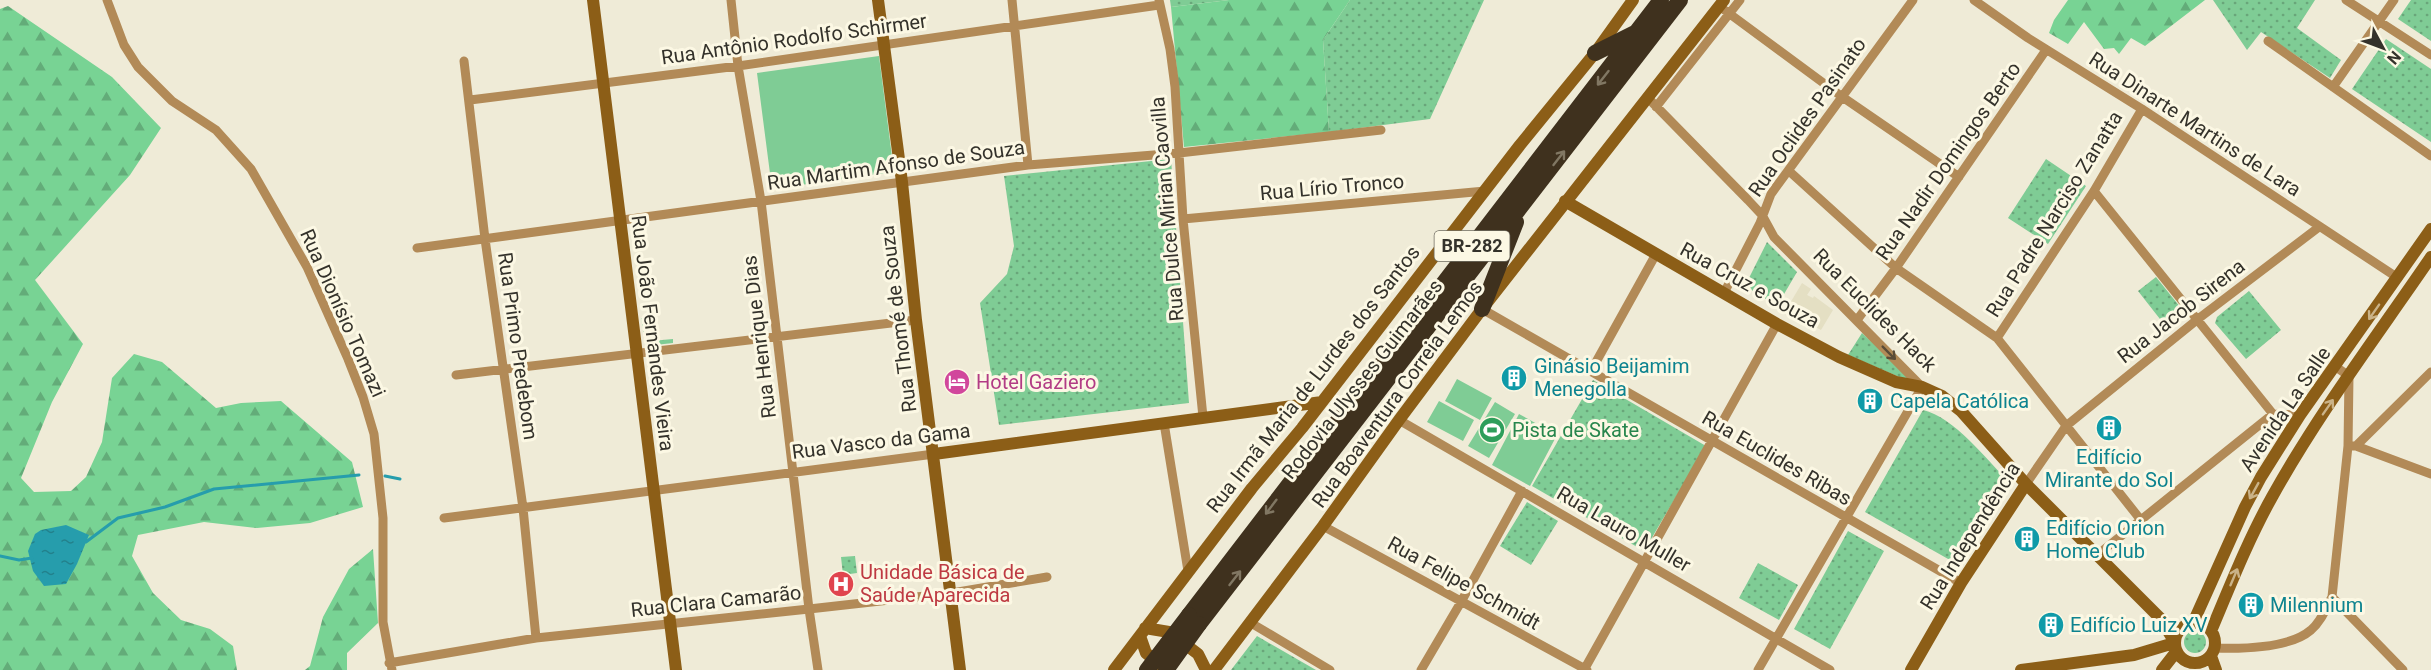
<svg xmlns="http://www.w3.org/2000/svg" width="2431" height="670" font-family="Roboto,sans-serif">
<defs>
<pattern id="grass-dots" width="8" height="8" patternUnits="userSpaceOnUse" patternTransform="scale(1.5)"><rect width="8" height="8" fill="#7fcc95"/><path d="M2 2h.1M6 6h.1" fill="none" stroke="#69a67a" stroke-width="1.8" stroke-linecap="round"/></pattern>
<pattern id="forest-firs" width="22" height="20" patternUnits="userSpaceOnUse" patternTransform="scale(1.5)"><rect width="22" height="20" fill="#78d394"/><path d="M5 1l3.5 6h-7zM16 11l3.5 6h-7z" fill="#63ac79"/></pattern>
<pattern id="water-ripples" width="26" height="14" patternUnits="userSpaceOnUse" patternTransform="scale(1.5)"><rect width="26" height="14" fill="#269dac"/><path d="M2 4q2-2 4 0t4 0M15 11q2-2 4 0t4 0" fill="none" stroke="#22818c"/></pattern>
</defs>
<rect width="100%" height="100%" fill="#efebd7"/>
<path fill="#e4dfc3" d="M1802,283l9,6 -4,6 6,3 1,-2 19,14 -12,20 -9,-5 4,-6 -2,-1 -4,6 -9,-5 4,-6 -2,-2 -4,6 -13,-7z"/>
<path fill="url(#grass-dots)" d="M1170,0h59l-58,7z
M1350,0h134l-54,119 -101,13 -6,-92z
M2213,0h102l-18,28 44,32 -11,18 -69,-46 -14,18z
M2411,0h20v41l-33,-22z
M2386,39l45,30v73l-79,-53z
M1171,159l18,244 -190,22 -19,-122 27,-29 7,-28 -10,-70z
M2046,159l40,27 -38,58 -40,-26z
M1767,242l30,30 -20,34 -32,-20z
M2156,277l29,36 -18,15 -29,-37z
M2249,291l32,39 -35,29 -31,-36 2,-6z
M641,318h9l-3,4 4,19 22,-2v4l-27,3z
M1862,333l56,52 -70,-30z
M1593,380l113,66 -62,105 -112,-65z
M1923,410c31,7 63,49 86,72l-52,82 -92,-52z
M1527,502l31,19 -27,44 -31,-19z
M1848,531l36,20 -54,98 -36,-20z
M855,556l2,17 -14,2 -2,-18z
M1758,563l40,22 -19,35 -40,-22z
M2184 642a11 11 0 1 1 22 0a11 11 0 1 1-22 0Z
M1257,636l59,34h-85z"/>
<path fill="url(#forest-firs)" d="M1229,0h121l-27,40 6,92 -145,15 -13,-140z
M2068,0h137l-60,46 -14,-8 -12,16 -5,-6 -10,1 -20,-27 -16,22 -19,-11 5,-13z
M8,6l104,71 49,51 -31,47 -95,105 48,64 -31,58 -31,76 13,14 37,-1 15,-14 16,-35 10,-64 22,-24 28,8 54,46 25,-5 40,-2 71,61 11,45 -53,16 -53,5 -53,-6 -66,13 -6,21 21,37 28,27 29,9 23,17 4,24h-237v-661z
M373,549l5,74 -31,30v17h-42l5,-4 13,-49 26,-48z"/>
<path fill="#7fcc95" d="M879,56l15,116 -122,17 -15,-116z
M1457,379l35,19 -12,22 -35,-19z
M1439,401l35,19 -11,21 -36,-19z
M1495,402l20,12 -26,44 -21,-12z
M1519,414l38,21 -27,51 -38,-21z"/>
<path fill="url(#water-ripples)" d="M66,525l23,10 -12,29 -11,20 -22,2 -11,-15 -5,-20 7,-17 6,-4z"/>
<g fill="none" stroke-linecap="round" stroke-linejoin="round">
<path stroke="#269dac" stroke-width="3" d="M385,476l15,3
M86,542l32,-24 47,-11 49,-18 145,-14
M0,556l19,4 13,-2"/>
<path stroke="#b28a57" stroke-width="9" d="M107,0l17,45 14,22 34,34 44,29 35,39 56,98 41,92 15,38 11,37 9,84v104l9,48
M731,0l7,66 23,135 48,408 9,61
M1012,0l16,165
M1159,0l11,49 5,38 8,132 20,198
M1974,0l54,38 114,71 256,169
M2346,0l85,55
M1719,6l122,90 118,81
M2268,41l163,115
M464,61l21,178 38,269 13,130
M2333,87l61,-87
M1647,97l101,103 14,15 12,22 148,150 -164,283
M470,100l268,-34 421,-61
M1656,107l84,-107
M1789,171l107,97 101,70 143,181
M2094,191l179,223
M1183,219l302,-28
M417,248l611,-83 151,-12 202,-23
M1724,293l36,-70 11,-29 142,-194
M1482,309l479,274
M1857,320l39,-52 150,-218
M1997,338l97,-147 48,-82
M1591,371l65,-117
M456,375l460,-55
M1399,420l431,250
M1164,423l24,148
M2352,446h4l75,28
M2356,446l75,-74
M2026,484l40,-58 132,-107 121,-92
M444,518l490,-64
M1323,526l264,144
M2096,556l177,-142 27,1
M2332,597l71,73
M1251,623l79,47
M2214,648c28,1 75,1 97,-18 10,-8 15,-22 21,-33l16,-151 1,-70 -13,-9
M389,663l147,-25 273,-29 143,-16 95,-16
M1421,670l40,-68 61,-111
M1584,670l193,-346"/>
<path stroke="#8c5e17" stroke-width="12" d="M593,0l83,670
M878,0l24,182 14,138 44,350
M1565,201l212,123 62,33 57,25 26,5 20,9 19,15 65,73 134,134 14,23
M934,454l388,-52
M2175 643a20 20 0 1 1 40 0a20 20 0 1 1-40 0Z
M2193,623l52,-116 16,-30 39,-62 131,-186
M1145,628l24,4 29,22 8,16
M2211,631c19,-45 37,-91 61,-134 46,-83 105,-161 159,-240
M1140,636l6,17 15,12
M2211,656l5,14
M1114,670l138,-182 50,-60 218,-283 75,-92 38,-53
M1214,670l109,-144 76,-106 83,-111 242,-309
M1911,670l50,-87 65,-99
M2021,670l113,-15 40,-12
M2162,670l14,-18"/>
<path stroke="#3f311e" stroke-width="16" d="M1595,53l40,-20
M1482,309l34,-87
M1189,615l472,-615
M1199,624l481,-624"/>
<path stroke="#3f311e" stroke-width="16" d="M1147,670l42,-55
M1166,670l33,-46"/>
</g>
<defs><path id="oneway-shaft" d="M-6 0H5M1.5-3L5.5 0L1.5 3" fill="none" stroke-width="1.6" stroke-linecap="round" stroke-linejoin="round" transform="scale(1.5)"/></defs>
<g stroke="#817763">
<use href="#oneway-shaft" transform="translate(1603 78) rotate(128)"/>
<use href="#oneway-shaft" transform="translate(1559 158) rotate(-52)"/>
<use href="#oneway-shaft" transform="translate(1271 507) rotate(127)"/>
<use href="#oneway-shaft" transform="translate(1235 578) rotate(-52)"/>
</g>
<g stroke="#cab388">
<use href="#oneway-shaft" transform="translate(2374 312) rotate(125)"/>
<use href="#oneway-shaft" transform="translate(2328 407) rotate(-55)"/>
<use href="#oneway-shaft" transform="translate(2254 491) rotate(119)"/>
<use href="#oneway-shaft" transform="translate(2234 577) rotate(-67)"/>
</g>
<use stroke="#5a4c38" href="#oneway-shaft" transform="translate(1889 353) rotate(45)"/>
<defs>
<symbol id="building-disc" viewBox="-11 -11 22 22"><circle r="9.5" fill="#0f9aa8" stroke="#fcf8e4"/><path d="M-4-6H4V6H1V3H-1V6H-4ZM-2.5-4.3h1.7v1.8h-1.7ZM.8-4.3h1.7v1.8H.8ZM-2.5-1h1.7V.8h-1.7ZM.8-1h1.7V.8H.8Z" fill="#fff"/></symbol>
<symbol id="hotel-disc" viewBox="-11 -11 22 22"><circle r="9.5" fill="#d1479c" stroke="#fcf8e4"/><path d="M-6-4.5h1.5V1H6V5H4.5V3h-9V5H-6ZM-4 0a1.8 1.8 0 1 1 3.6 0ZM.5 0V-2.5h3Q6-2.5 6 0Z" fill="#fff"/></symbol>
<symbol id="stadium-disc" viewBox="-11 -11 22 22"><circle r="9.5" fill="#2e9e5b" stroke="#fcf8e4"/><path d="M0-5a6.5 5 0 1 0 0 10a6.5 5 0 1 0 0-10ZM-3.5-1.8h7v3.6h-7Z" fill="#fff"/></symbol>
<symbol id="hospital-disc" viewBox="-11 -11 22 22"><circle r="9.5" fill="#e0444e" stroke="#fcf8e4"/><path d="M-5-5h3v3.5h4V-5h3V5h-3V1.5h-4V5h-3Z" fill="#fff"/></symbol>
</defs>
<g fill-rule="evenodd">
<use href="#building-disc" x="1499" y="363" width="30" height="30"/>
<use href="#hotel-disc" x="942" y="367" width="30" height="30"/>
<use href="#building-disc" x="1855" y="386" width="30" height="30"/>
<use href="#building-disc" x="2094" y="413" width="30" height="30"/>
<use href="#stadium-disc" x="1477" y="415" width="30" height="30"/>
<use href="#building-disc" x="2012" y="524" width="30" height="30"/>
<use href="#hospital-disc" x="826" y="569" width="30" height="30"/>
<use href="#building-disc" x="2236" y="590" width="30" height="30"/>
<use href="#building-disc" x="2036" y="610" width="30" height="30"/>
</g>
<g text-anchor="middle" stroke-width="6" stroke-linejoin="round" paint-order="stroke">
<rect fill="#fcf8e4" stroke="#706d62" stroke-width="1.5" x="1434.5" y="231" width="75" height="30" rx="4.5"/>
<g font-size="18" font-weight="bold" fill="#34322b">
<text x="1472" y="252">BR-282</text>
</g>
<g font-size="20" fill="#34322b" stroke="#fcf8e4">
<text transform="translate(794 39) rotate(-8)" y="7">Rua Antônio Rodolfo Schirmer</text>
<text transform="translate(1807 117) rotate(-55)" y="7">Rua Oclides Pasinato</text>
<text transform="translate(2195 124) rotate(33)" y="7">Rua Dinarte Martins de Lara</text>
<text transform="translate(1948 161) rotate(-55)" y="7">Rua Nadir Domingos Berto</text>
<text transform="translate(896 165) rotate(-8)" y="7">Rua Martim Afonso de Souza</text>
<text transform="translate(1332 187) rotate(-5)" y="7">Rua Lírio Tronco</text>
<text transform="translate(1167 209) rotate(-95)" y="7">Rua Dulce Mirian Caovilla</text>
<text transform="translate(2054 214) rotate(-58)" y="7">Rua Padre Narciso Zanatta</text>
<text transform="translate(1750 285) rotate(29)" y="7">Rua Cruz e Souza</text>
<text transform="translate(1875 310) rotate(45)" y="7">Rua Euclides Hack</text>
<text transform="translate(2181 311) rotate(-38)" y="7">Rua Jacob Sirena</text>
<text transform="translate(343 313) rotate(66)" y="7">Rua Dionísio Tomazi</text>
<text transform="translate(898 319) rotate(-97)" y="7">Rua Thomé de Souza</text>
<text transform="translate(653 333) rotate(83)" y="7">Rua João Fernandes Vieira</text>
<text transform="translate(759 337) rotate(-97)" y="7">Rua Henrique Dias</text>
<text transform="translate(518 346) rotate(82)" y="7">Rua Primo Predebom</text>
<text transform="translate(1313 379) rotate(-52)" y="7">Rua Irmã Maria de Lurdes dos Santos</text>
<text transform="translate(1362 379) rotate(-52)" y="7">Rodovia Ulysses Guimarães</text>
<text transform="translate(1397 394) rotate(-54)" y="7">Rua Boaventura Correia Lemos</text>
<text transform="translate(2285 409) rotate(-56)" y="7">Avenida La Salle</text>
<text transform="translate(881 441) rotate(-7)" y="7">Rua Vasco da Gama</text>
<text transform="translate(1777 458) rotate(30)" y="7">Rua Euclides Ribas</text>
<text transform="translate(1624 529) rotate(30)" y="7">Rua Lauro Muller</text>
<text transform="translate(1970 536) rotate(-58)" y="7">Rua Independência</text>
<text transform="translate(1464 583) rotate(29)" y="7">Rua Felipe Schmidt</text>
<text transform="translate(716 601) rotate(-6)" y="7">Rua Clara Camarão</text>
</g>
<g font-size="20" fill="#0d838f" stroke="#fcf8e4" text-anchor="start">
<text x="1534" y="373">Ginásio Beijamim<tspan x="1534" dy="23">Menegolla</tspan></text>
<text x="1890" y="408">Capela Católica</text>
<text x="2109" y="464" text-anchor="middle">Edifício<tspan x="2109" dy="23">Mirante do Sol</tspan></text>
<text x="2046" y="535">Edifício Orion<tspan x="2046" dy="23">Home Club</tspan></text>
<text x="2270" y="612">Milennium</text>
<text x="2070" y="632">Edifício Luiz XV</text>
</g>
<g font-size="20" fill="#b23c85" stroke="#fcf8e4" text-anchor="start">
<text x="976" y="389">Hotel Gaziero</text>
</g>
<g font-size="20" fill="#27864d" stroke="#fcf8e4" text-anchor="start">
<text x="1512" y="437">Pista de Skate</text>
</g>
<g font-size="20" fill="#be3a42" stroke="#fcf8e4" text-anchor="start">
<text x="860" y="579">Unidade Básica de<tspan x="860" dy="23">Saúde Aparecida</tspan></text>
</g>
</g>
<g transform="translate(2383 48) rotate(131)" stroke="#fcf8e4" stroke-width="4.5" paint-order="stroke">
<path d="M0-4.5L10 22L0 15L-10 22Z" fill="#34322b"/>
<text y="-9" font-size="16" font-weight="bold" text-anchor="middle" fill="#34322b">N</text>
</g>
</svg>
